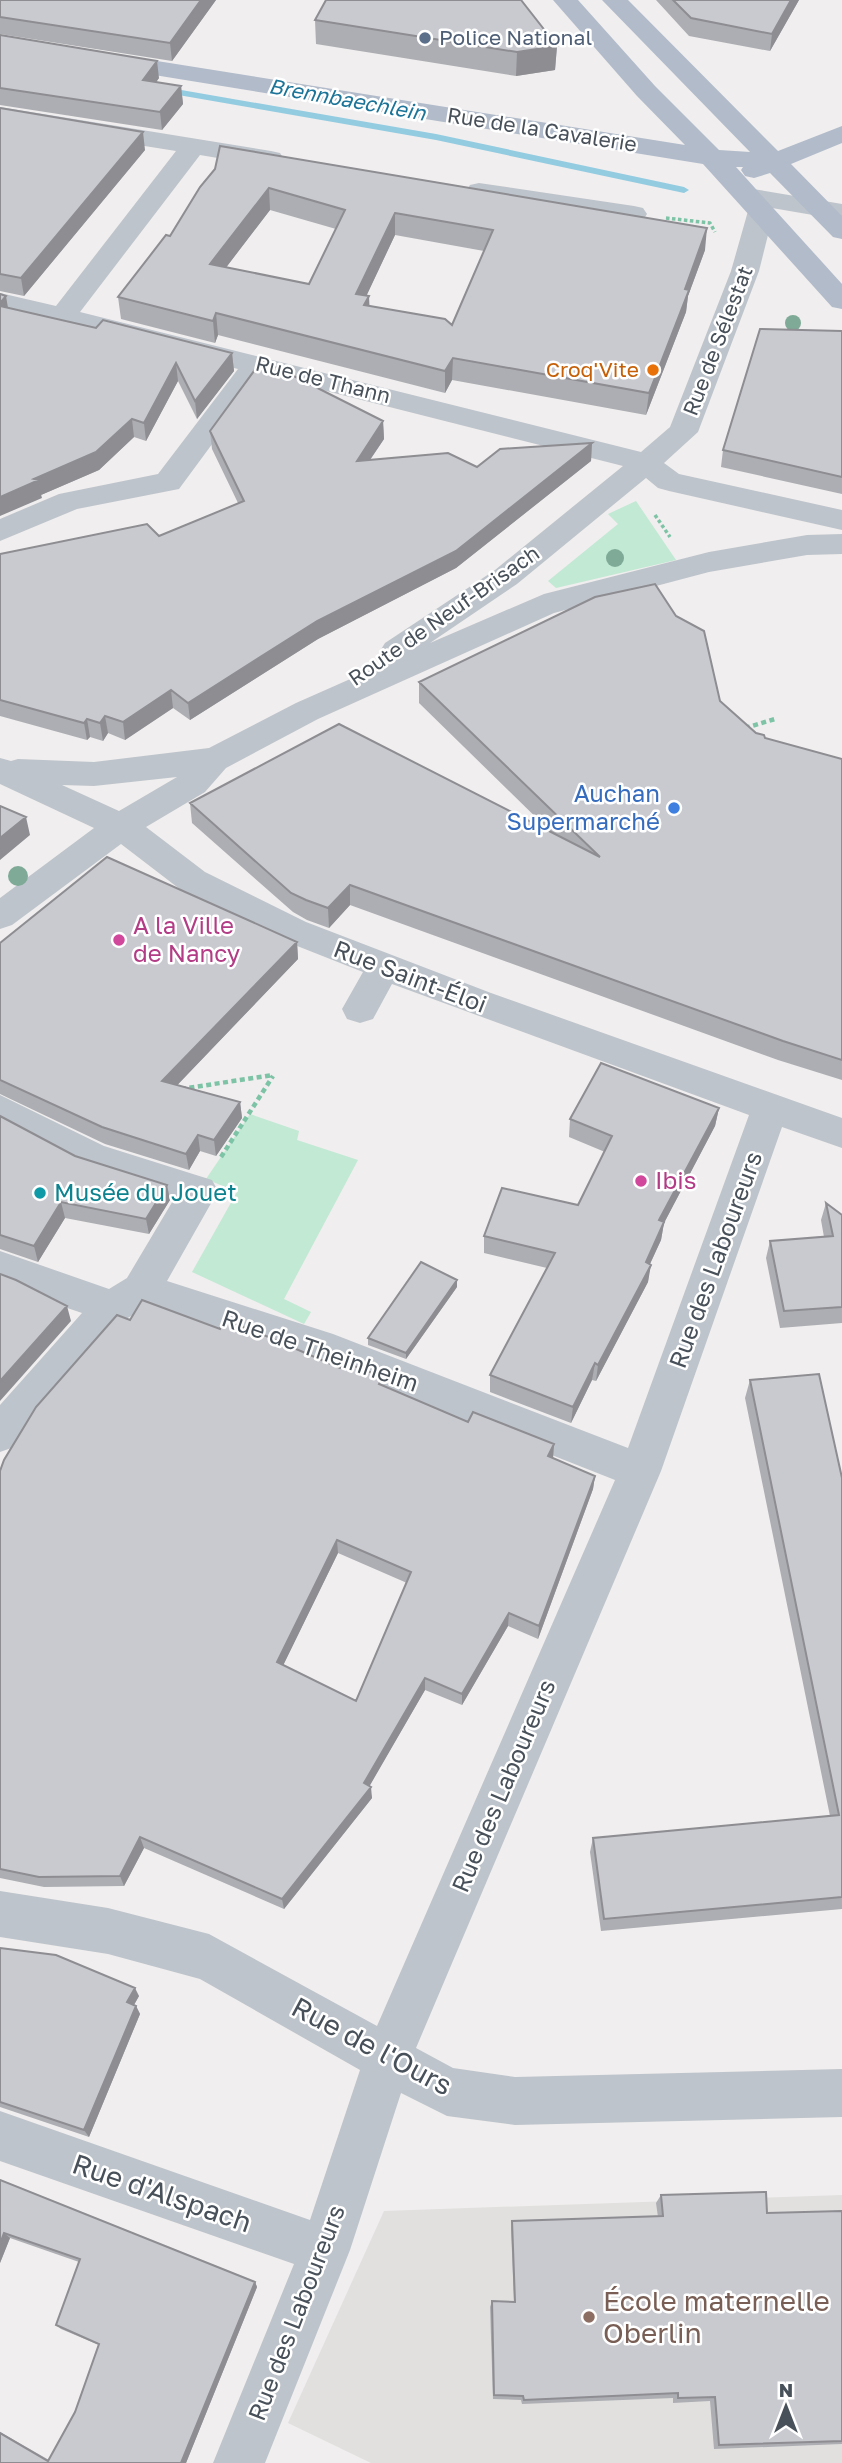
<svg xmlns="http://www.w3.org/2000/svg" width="842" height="2463" font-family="'Golos Text',sans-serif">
<rect width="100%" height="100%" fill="#f0eeee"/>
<path fill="#e1e0df" d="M842,2195v268h-471l-83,-40 96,-212z"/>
<path fill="#c1e9d4" d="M636,501l40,59 -120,28 -8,-7 70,-57 -10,-10z
M250,1114l49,17 -2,9 61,20 -74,139 27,13 -7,12 -112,-52 45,-80 -31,-13z"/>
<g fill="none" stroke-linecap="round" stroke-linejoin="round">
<path fill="#93cbe1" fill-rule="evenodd" d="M164,87l272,47 248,53 5,3 -5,3 -248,-53 -275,-48 -2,-2z"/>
<path stroke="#7dc3a6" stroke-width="3.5" stroke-dasharray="3.5 2.5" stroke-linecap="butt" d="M666,218l44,5 5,9
M655,515l15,22"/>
<path stroke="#7dc3a6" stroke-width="4.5" stroke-dasharray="5 3.5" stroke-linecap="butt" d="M745,728l30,-9
M181,1089l92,-14
M221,1157l52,-81"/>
<path fill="#bec4cb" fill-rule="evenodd" d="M0,107l271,44 9,2 4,6 -4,6 -9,2 -71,-12 -120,157 561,140 29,-25 61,-156 17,-60 5,-6 -15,-3 -4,-6 4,-6 9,-2 95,16v16l-70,-12 2,3 -15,60 -61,161 -34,31 15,11 163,36v20l-173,-39 -11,-3 -12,-10 -129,106 -87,59 114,-49 165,-42 98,-17 35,-1v20l-35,1 -98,17 -155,41 -236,106 -92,49 -21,24 -59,35 59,45 101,50 185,71 351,125v30l-60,-21 -121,344 -245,577 37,20 62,9 327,-8v48l-327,8 -68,-9 -46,-23 -51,157 -85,213h-52l81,-199 -294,-103v-50l310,109 50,-150 -160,-91 -92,-25 -108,-17v-46l108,17 101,26 168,92 238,-546 -302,-119 -168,-53 -19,11 -112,128 -14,5v-47l82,-92 -82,-28v-34l109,38 18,-11 47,-79 -94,-30 -80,-42v-32l104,51 108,34 6,11 -51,90 166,53 295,114 121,-333 -357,-131 -19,35 -13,4 -13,-4 -5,-10 21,-37 -81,-32 -101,-50 -60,-46 -109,81 -12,4v-31l94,-70 -94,-44v-26l11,3 7,-2 76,3 115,-14 87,-45 95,-42 -6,-2 -5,-8 5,-8 110,-73 128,-104 -360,-91 -84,114 -102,20 -77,32v-22l59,-25 99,-20 80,-105 -238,-60v-16l56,13 120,-155 -176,-28zM177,777l-58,34 -57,-26 32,1z
M479,183l155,23 9,2 4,6 -4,6 -9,2 -164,-25 -4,-6 4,-6z"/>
<path fill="#b1bbca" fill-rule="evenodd" d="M553,0h25l77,86 64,64 31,2 -148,-152h26l150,151 64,-25v17l-51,21 51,52v23l-9,-2 -63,-64 -16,5 -9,-2 -4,-6 2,-3h-7l106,117v25l-10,-2 -129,-143 -703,-114v-14l685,109 -48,-49z"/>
</g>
<g fill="#7eaa97">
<circle cx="793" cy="323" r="8"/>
<circle cx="615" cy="558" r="9"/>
<circle cx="18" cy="876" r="10"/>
</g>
<path fill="#adaeb3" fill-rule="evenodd" d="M0,0h216l-44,61 -172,-27z
M656,0h143l-29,51 -81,-15z
M315,20l242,26 -2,24 -39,6 -200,-32z
M0,35l159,43 -3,4 25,4 2,18 -21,26 -162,-25z
M0,108l145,42 -121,146 -24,-5z
M215,169l490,81 -17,46 -2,16 -40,103 -194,-35 -7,13 -227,-58 -3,8 -94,-24 -3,-22 52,-61zM270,210l66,19 -27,55 -83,-17zM395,235l89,16 -32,74 -83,-19v-10h-3z
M0,294l8,14 88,20 136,25 2,18 -37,48 -19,-38 -32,60 -12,-4 -35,33 -58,25 1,3z
M842,331v163l-121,-27 2,-17z
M383,421l1,18 -14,21 107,7 115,-24 -1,18 -135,107 -138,71 -128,81 -17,-12 -48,32 -17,-7 -5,8 -13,-4 -3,3 -87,-24v-162l159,-18 79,-33 -26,-54 -2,-18z
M419,682l301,19 36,32 9,5 77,21v321l-64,-20 -428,-155 -21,23 -22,-8 -14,-8 -101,-89 -2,-20 362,30 -133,-130z
M297,942l1,17 -121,126 63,17 2,16 -26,38 -16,-5 -11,19 -84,-26 -105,-50v-151z
M719,1108l-4,18 -51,97 -3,17 -11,24 -2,18 -52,99 -4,-1 -21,43 -81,-31v-17l57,-107 -63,-15v-17l94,-31 27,-53 -36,-15 1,-18z
M0,1116l75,40 92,29 3,15 -21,34 -84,-16 -27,44 -38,-13z
M826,1203l16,12v108l-62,5 -14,-70 4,-17 54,-4 -3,-17z
M457,1287l-51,72 -38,-14v-7z
M130,1320l90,9 164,57 84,36 86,22 -1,14 42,18 -2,13 -55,150 -30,-13 -46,79 -37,-15 -56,96 3,12 -88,111 -140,-61 -20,38 -80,1 -44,-9v-407zM338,1553l69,30 -51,118 -73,-36z
M750,1380l92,98v431l-241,22 -11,-79 3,-14 237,-22 -85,-418z
M0,1948l139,48 -5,9 2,1 4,8 -51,123 -89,-30z
M0,2180l255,102 2,5 -71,176h-186v-31l49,28 26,-48 24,-67 -38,-16 -5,-4 23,-63 -69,-24 -10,25z
M661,2195l106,18 75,-2v233l-128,5 -4,-48 -37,2v-5l-151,6 -1,-4 -28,-1 -3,-92 2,-6 22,1 -3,-74 1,-7 146,-4 -2,-14z"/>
<path fill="#8d8d92" d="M201,0h15l-44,61 -2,-18z
M791,0h8l-29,51 2,-17z
M557,46l-2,24 -39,6 1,-24z
M157,61l2,17 -14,20 -2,-18z
M181,86l2,18 -21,26 -2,-18z
M143,132l2,18 -121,146 -3,-18z
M269,188l1,22 -58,76 -2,-22z
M395,213v22l-38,81 -1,-22z
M707,228l-2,22 -17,46 -2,16 -40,103 3,-22z
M6,296l3,18 -9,1v-12z
M369,296l1,22 -6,-13z
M216,313l2,22 -3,8 -2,-22z
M232,353l2,18 -37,48 -2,-18z
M453,358l-1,22 -7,13v-22z
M176,363l2,18 -32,60 -2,-18z
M132,419l2,18 -35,33 -58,25 1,3 -42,18v-19l34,-18z
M383,421l1,18 -27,40v-18z
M592,443l-1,18 -135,107 -138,71 -128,81 -2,-17z
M171,690l2,18 -48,32 -2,-18z
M105,716l3,17 -5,8 -3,-18z
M87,719l3,18 -3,3 -3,-17z
M26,817l4,18 -30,25v-22z
M350,885v20l-21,23 -1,-20z
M297,942l1,17 -133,139 -3,-17z
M240,1102l2,16 -26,38 -2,-16z
M719,1108l-4,18 -51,97 -3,17 -18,39 3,-17 13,-42z
M198,1135l2,16 -11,19 -3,-16z
M167,1185l3,15 -21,34 -3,-15z
M61,1202l4,16 -27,44 -4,-16z
M651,1265l-3,17 -52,99 2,-16z
M457,1280v7l-51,72v-6z
M67,1306l4,15 -71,80v-20z
M595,1363l-3,17 -21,43 2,-16z
M554,1444l-1,14 -5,-2z
M595,1476l-2,13 -55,150 1,-13z
M337,1540l1,13 -59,121 -2,-12z
M509,1613l-1,13 -46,79v-11z
M425,1678v12l-60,104 -1,-11z
M371,1787l1,11 -88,111 -2,-10z
M140,1837l4,11 -20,38 -4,-10z
M135,1988l4,8 -8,14 -4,-8z
M136,2006l4,8 -51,123 -5,-7z
M4,2233l6,5 -10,25v-19z
M255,2282l2,5 -71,176h-5z"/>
<path fill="#c9cad0" stroke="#8d8d92" stroke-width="2" fill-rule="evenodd" d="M0,0h201l-31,43 -170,-26z
M326,0h195l36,46 -40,6 -202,-32z
M673,0h118l-19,34 -81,-16z
M0,35l157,26 -14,19 38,6 -21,26 -160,-24z
M0,108l143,24 -122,146 -21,-4z
M220,146l487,82 -22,61 4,1 -40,103 -196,-35 -8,13 -229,-58 -3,8 -95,-24 48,-62 4,1 30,-49 15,-18zM269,188l76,22 -36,74 -99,-20zM395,213l98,17 -41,95 -7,-6 -81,-14 5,-9 -13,-2z
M0,294l6,2 -6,7z
M0,306l96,22 7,-8 129,33 -37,48 -19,-38 -32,60 -12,-4 -36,33 -62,27 5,1 -39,17z
M760,329l82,2v146l-119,-27z
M262,360l121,61 -26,40 91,-8 29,14 23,-18 92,-6 -136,108 -139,70 -129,82 -17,-13 -48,32 -18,-6 -5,7 -13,-4 -3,4 -84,-23v-146l147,-30 12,12 85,-35 -34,-70z
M655,584l21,32 28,15 16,70 36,32 8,2 1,3 77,21v301l-59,-19 -433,-156 -22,23 -22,-8 -15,-7 -101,-90 149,-79 261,133 -181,-175 176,-85z
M0,806l26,11 -26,21z
M107,857l190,85 -135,139 78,21 -26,38 -16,-5 -12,19 -84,-27 -102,-47v-137z
M601,1063l118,45 -60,112 5,2 -18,40 5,3 -53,100 -3,-2 -22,44 -83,-32 65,-122 -71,-17 18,-48 76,17 34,-69 -42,-17z
M0,1116l75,40 92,29 -21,34 -85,-17 -27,44 -34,-11z
M826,1203l16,12v92l-58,4 -14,-70 63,-5z
M421,1262l36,18 -51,73 -38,-15z
M0,1274l16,6 51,26 -67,75z
M142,1300l78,29 3,-8 29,9 88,38 4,-6 39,15 -4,7 89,38 5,-10 81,32 -6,12 47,20 -56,150 -30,-13 -47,81 -37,-16 -61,105 7,4 -89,112 -142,-62 -20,39 -81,1 -39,-8v-398l4,-11 32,-53 81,-92 13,5zM337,1540l74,32 -55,129 -79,-39z
M819,1374l23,104v419l-238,22 -11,-81 246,-23 -89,-435z
M0,1948l56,7 79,33 -8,14 9,4 -52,124 -84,-28z
M0,2180l255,102 -74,181h-181v-30l48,28 27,-49 24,-68 -43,-19 24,-66 -76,-26 -4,11z
M766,2192l1,21 75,-2v230l-123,4 -4,-48 -37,1v-5l-154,7 -1,-4 -29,-1 -2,-94 23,1 -3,-81 151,-5 -2,-21z"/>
<circle fill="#5c6f8a" stroke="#fff" stroke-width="2.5" cx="425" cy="38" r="7"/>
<circle fill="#e8710a" stroke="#fff" stroke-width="2.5" cx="653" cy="370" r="7"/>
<circle fill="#3f7fe0" stroke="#fff" stroke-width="2.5" cx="674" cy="808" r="7"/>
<g fill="#d1479c" stroke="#fff" stroke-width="2.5">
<circle cx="119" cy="940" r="7"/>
<circle cx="641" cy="1181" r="7"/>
</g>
<circle fill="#0f9aa8" stroke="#fff" stroke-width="2.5" cx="40" cy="1193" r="7"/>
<circle fill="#8d6e63" stroke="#fff" stroke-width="2.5" cx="589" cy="2317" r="7"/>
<g text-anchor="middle" stroke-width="5" stroke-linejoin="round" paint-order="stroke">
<g font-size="21" fill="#4e5e75" stroke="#fff" text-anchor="start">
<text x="439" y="45">Police National</text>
</g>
<g font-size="21" font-style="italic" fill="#1c7498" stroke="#fff">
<text transform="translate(347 100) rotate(10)" y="7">Brennbaechlein</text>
</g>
<g font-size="21" fill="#485059" stroke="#fff">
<text transform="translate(542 130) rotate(9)" y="7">Rue de la Cavalerie</text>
<text transform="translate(718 341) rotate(-69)" y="7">Rue de Sélestat</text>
<text transform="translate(323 380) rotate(14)" y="7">Rue de Thann</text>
<text transform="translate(444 616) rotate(-35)" y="7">Route de Neuf-Brisach</text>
</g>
<g font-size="21" fill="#c56008" stroke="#fff" text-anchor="end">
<text x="639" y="377">Croq'Vite</text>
</g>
<g font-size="24" fill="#366cbe" stroke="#fff" text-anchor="end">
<text x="660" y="802">Auchan<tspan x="660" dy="28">Supermarché</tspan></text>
</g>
<g font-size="24" fill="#b23c85" stroke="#fff" text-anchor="start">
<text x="133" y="934">A la Ville<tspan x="133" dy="28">de Nancy</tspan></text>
<text x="655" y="1189">Ibis</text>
</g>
<g font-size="24" fill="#485059" stroke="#fff">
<text transform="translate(410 977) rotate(21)" y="8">Rue Saint-Éloi</text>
<text transform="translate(716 1260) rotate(-70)" y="8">Rue des Laboureurs</text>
<text transform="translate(320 1351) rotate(19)" y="8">Rue de Theinheim</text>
<text transform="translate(504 1786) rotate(-67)" y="8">Rue des Laboureurs</text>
<text transform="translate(297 2313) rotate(-69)" y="8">Rue des Laboureurs</text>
</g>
<g font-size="24" fill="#0d838f" stroke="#fff" text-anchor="start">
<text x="54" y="1201">Musée du Jouet</text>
</g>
<g font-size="28" fill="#485059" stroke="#fff">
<text transform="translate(372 2046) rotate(28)" y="10">Rue de l'Ours</text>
<text transform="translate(162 2193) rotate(19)" y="10">Rue d'Alspach</text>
</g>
<g font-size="28" fill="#785e54" stroke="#fff" text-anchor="start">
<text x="603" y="2311">École maternelle<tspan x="603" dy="32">Oberlin</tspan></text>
</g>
</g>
<g transform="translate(786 2407)" stroke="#ffffff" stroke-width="5" paint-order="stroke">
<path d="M0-5L12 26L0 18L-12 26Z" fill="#485059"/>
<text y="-10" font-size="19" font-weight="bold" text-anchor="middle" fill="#485059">N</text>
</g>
</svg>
